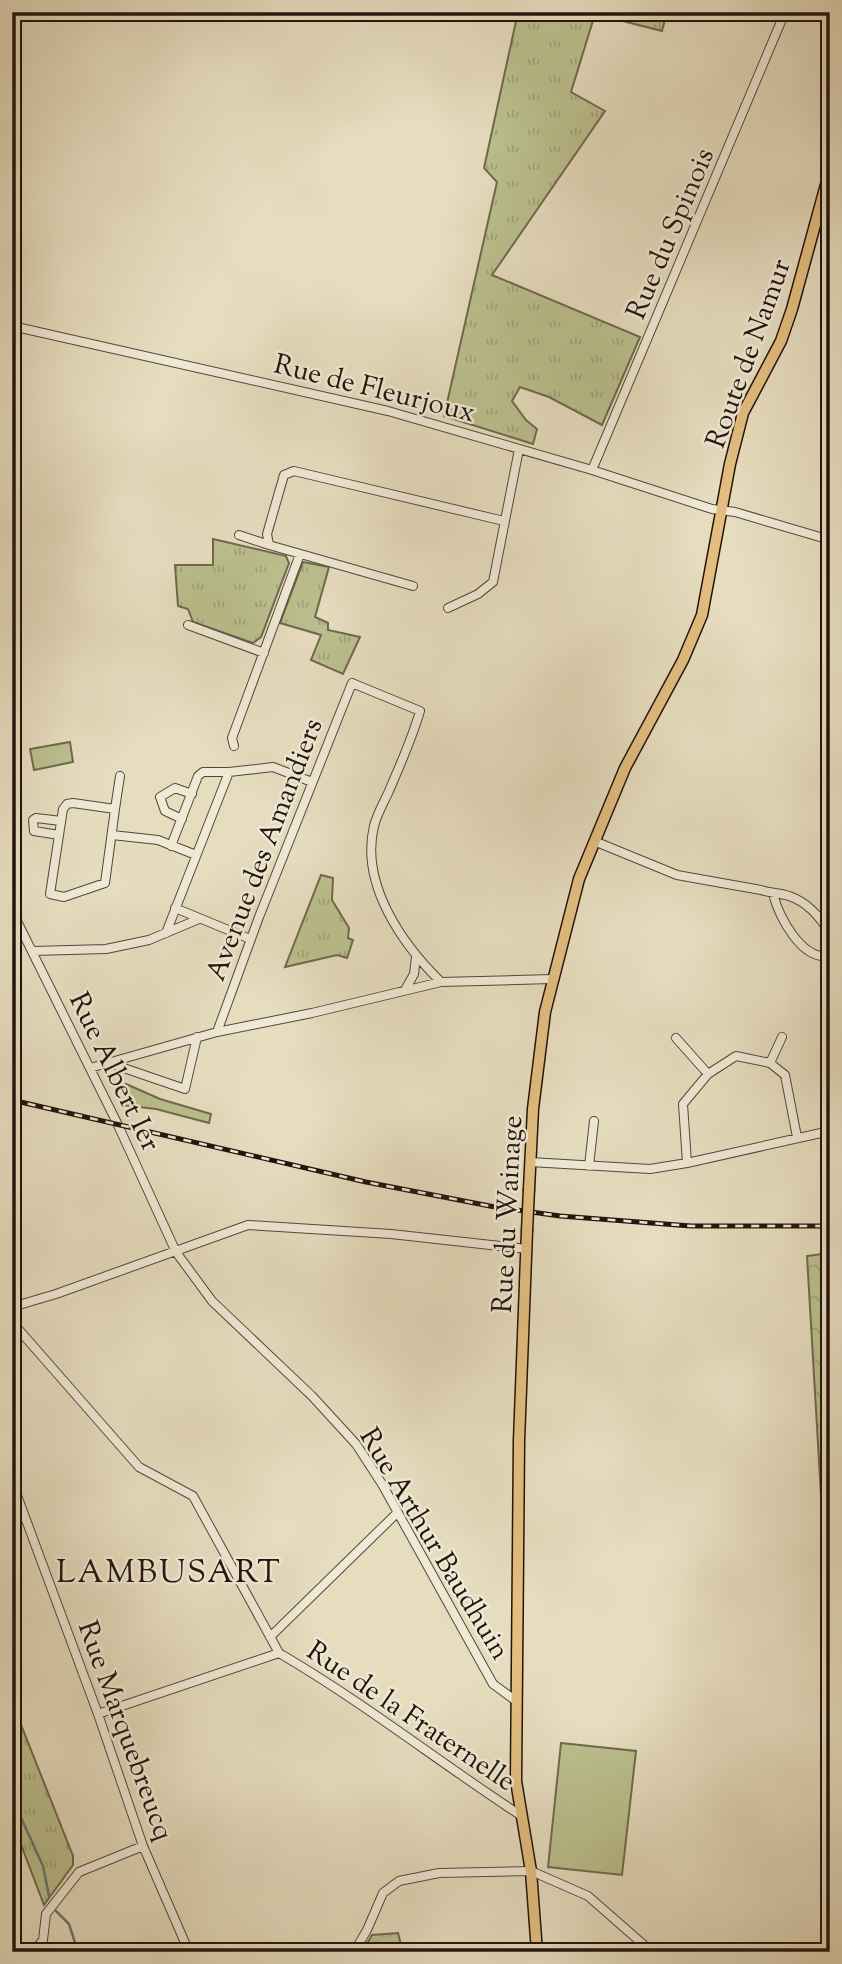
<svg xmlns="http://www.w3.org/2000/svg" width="842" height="1964" font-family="'Sorts Mill Goudy',serif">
<defs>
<pattern id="grass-tufts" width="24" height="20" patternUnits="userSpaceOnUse" patternTransform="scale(1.75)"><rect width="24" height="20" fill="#bbbf8e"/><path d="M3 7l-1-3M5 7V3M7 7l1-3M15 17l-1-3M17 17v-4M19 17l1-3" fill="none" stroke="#a0a379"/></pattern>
<pattern id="forest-crowns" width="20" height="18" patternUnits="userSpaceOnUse" patternTransform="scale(1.75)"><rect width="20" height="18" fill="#bbbf8e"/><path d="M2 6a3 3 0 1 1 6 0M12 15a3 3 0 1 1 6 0" fill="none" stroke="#a0a379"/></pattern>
</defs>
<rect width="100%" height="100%" fill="#e6ddbf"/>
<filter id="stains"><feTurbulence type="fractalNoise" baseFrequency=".00286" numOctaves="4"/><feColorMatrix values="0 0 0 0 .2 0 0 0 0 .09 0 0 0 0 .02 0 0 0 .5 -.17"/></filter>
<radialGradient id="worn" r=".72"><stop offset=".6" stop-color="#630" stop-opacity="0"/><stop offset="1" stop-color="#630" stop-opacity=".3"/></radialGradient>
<path fill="url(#grass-tufts)" stroke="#6f694e" stroke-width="2" d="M518,12h149l-5,19 -67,-17 -24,78 34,19 -113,164 148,62 -38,88 -53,-28 -29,-10 -8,14 14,19 11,9 -4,15 -89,-28 53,-234 -13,-14z
M213,539l73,17 3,7 -28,74 -8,6 -60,-21 -5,-13 -10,-3 -3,-41h38z
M303,562l26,5 -14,50 13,6v7l32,7 -17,37 -32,-14 10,-25 -41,-12z
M321,875l12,3 -1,22 17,28 -1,10 5,2 -6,18 -10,-3 -52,12z
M12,1702l61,154v9l-29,40 -24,-63h-8z
M398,1933l5,19h-41l10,-17z"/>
<path fill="url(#forest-crowns)" stroke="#6f694e" stroke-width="2" d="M830,1253v242h-9l-14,-239z"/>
<path fill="#bbbf8e" stroke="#6f694e" stroke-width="2" d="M70,742l3,20 -39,8 -4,-21z
M126,1084l34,15 51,15 -2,9 -53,-14 -35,-4z
M561,1743l75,8 -14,124 -74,-8z"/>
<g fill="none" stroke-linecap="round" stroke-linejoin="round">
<path stroke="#687872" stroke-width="2.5" d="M12,1798l31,68 6,30
M56,1911l13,13 9,28"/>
<defs>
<path id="minor" d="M12,326l376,85 204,59 120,39 23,3 95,28
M592,470l193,-458
M239,535l30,10
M413,586l-144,-41 -2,-11 17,-59 10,-4 210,50
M448,608l30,-14 15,-12 26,-133
M188,625l76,28
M234,746l-2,-8 68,-184
M73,803l42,6 -10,74 -41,14 -14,-3 13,-85 4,-5z
M115,809l5,-33
M182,819l-17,-8 -5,-14 15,-9 17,6
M59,835l-25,-4 -1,-11 3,-2 25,3
M112,835l46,5 38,15
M594,841l83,34 84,15c9,3 19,3 28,6 18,6 32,22 41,38
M171,846l27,-70 5,-4h26l44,-5 39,15
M773,894c6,22 28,67 57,62
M175,908l75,31
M12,911l105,212 59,129 36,49 100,95 44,48 26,40 111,200 23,17
M166,933l63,-161
M33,951l73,-2 43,-9 50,-21
M405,990l9,-16 2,-17
M217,1032l42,-115 93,-234 68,28c-8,28 -20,54 -31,80 -5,11 -12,23 -15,35 -14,58 28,118 67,156
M676,1038l32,36
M109,1063l76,26 12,-52
M770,1063l12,-26
M90,1068l127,-36 95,-19 129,-31 111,-3
M530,1162l120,7 37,-6 143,-32
M687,1163l-4,-59 25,-30 28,-18 34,7 15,12 12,62
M589,1166l5,-45
M12,1307l44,-13 192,-69 143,9 136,15
M12,1322l127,145 54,29 86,157
M12,1482l86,232 45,132 46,106
M270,1637l127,-124
M279,1653c84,49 160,109 241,162
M98,1714l181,-61
M33,1952l10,-12 3,-26 33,-42 64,-26
M354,1952l13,-22 16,-37 16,-12 40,-8 92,-2 57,25 64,56"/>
<path id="major" d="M529,1189l4,-80 12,-97 34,-133 46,-111 58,-108 19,-45 28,-151 13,-51 38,-72 11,-32 38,-139
M527,1231l-8,210 -3,340 15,90 6,81"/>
</defs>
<use href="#minor" stroke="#54463a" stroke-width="10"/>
<use href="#major" stroke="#23130d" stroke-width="13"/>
<use href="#minor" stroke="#efe9d5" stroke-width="8"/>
<use href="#major" stroke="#e3be80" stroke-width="10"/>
<defs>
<path id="rail" d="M12,1100l354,82 129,25 65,9 131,10h139"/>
</defs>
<use href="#rail" stroke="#23130d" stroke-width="5"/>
<use href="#rail" stroke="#efe9d5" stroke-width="2.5" stroke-dasharray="8" stroke-linecap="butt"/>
<defs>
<path id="major-bridge" d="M527,1231l2,-42"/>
</defs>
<use href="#major-bridge" stroke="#23130d" stroke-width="13" stroke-linecap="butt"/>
<use href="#major-bridge" stroke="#e3be80" stroke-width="10"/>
</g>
<g text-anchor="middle" stroke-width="5" stroke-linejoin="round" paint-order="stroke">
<g font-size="28" fill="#23130d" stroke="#efe9d5">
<text transform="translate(669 233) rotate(-67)" y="10">Rue du Spinois</text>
<text transform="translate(747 353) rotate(-70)" y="10">Route de Namur</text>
<text transform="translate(375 387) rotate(14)" y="10">Rue de Fleurjoux</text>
<text transform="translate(263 849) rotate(-69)" y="10">Avenue des Amandiers</text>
<text transform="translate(116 1071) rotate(64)" y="10">Rue Albert Ier</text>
<text transform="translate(506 1214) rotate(-87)" y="10">Rue du Wainage</text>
<text transform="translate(436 1543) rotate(59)" y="10">Rue Arthur Baudhuin</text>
<text transform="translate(412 1715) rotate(34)" y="10">Rue de la Fraternelle</text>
<text transform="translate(127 1730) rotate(70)" y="10">Rue Marquebreucq</text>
</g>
<g font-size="32" letter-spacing="2" fill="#23130d" stroke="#efe9d5">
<text x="169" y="1582">LAMBUSART</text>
</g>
</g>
<rect width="842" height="1964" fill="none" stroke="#e6ddbf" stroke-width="42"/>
<rect x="14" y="14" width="814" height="1936" fill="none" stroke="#23130d" stroke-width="3.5"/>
<rect x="21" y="21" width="800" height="1922" fill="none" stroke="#23130d" stroke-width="2"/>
<rect width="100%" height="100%" filter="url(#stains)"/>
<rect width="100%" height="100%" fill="url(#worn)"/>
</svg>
